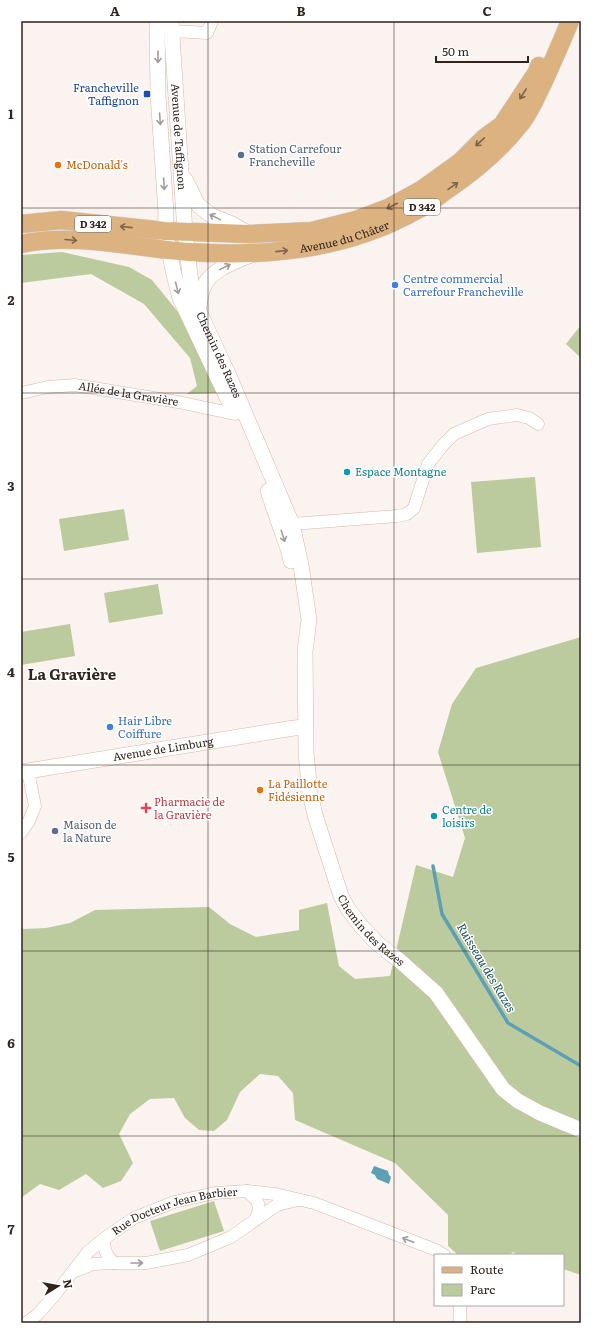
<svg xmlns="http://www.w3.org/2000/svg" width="602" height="1344" font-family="Literata,serif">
<rect width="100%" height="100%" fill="#fbf3f0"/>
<path fill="#bccb9d" d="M62,252l67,15 23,13 26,32 40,81 -31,1 10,-8 -7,-28 -46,-54 -53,-30 -70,9v-28z
M581,325v33l-15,-14z
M535,477l6,70 -64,6 -6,-71z
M124,509l5,31 -65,11 -5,-32z
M158,584l5,30 -54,9 -5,-30z
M70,624l5,32 -54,9v-33z
M581,637v638l-18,-6v-14h-43l-8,-3 -1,3h-53l-10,-9v-31l-53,-52 -100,-43 -2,-27 -15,-17 -18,-2 -20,18 -13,28 -13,11 -15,-1 -14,-12 -11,-20 -24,1 -20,15 -11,20 14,29 -12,18 -18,7 -17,-14 -27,16 -19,-6 -19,14v-270l3,1 22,-1 24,-5 25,-13 114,-3 21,17 26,13 43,-7v-20l28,-7 12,63 16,13 35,-3 26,-111 37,12 12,-39 -27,-86 14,-48 24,-36z
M214,1201l10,30 -64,20 -10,-30z"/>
<path fill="#5da0b6" d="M374,1166l14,5 1,4 2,2 -2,7 -12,-5 -2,-4 -4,-2z"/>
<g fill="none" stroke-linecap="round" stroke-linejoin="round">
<path stroke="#5da0b6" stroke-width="3.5" d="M433,866l9,48 66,109 73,43"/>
<defs>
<g id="minor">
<path d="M172,31l35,2 5,-12"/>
<path id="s1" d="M21,393l27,-6 27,-2 103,17 57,12"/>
<path d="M292,524l105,-8 10,-2 7,-6 14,-44 15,-19 11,-11 34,-15 29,-4 12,3 9,6"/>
<path d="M21,833l8,-12 6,-15 -7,-35"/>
<path d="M247,1191c11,10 15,13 9,28"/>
<path d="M105,1238c-2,11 1,17 9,25"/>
<path d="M73,1272l20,-8 21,-1h32l42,-8 43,-18 46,-32 21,-5"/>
<path id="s2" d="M26,1323l11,-8 16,-18 35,-45 17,-14 29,-20 40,-16 41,-9 32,-2 28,3 39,9 122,47 8,5"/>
<path d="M460,1323v-18"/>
</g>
<g id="tertiary">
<path d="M157,21l1,73 8,119 -1,18 9,44 6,23 53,112"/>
<path id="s3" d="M171,21l14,211 6,52 7,25 31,67 63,148 9,41 8,55 -4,31 1,102 4,40 5,22 26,81 7,13 13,17 16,17 23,18 36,32 67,96 15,12 22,12 41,17"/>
<path d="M185,179l13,26 14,11 20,8 17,10"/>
<path d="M199,306c1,-6 2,-12 4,-18 7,-19 34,-27 50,-34"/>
<path d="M268,491l21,61 2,9"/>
<path id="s4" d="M21,772l273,-44 11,-1"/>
</g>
<g id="primary">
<path d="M21,224l40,-4 104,11 84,3 63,-3 44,-11 32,-12 33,-18 39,-28 24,-24 18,-13 35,-53 2,-6"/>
<path id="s5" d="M21,244c53,-12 113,4 167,8 79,5 159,-2 229,-42 11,-5 20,-13 30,-20 28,-19 54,-41 75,-68 9,-12 15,-27 22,-41 9,-20 18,-40 26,-60"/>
</g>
</defs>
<use href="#minor" stroke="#dab5a5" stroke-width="13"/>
<use href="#tertiary" stroke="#dab5a5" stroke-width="16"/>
<use href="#primary" stroke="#d1cecd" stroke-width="19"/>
<use href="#minor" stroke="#fff" stroke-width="12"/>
<use href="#tertiary" stroke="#fff" stroke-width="15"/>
<use href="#primary" stroke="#dcb280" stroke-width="18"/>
</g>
<defs><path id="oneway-shaft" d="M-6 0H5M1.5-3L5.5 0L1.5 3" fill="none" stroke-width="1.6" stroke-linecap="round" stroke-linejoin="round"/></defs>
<g stroke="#a29c99">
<use href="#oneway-shaft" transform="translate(158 57) rotate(90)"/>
<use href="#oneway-shaft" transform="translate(160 119) rotate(86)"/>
<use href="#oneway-shaft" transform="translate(164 184) rotate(87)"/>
<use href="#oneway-shaft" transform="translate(215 217) rotate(-154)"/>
<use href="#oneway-shaft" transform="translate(225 267) rotate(-26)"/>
<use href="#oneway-shaft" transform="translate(177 288) rotate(76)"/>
<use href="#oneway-shaft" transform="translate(283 536) rotate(72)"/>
<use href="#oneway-shaft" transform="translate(408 1240) rotate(-159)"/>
<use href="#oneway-shaft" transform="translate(137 1263)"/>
</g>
<g stroke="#7d6349">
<use href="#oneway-shaft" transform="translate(523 94) rotate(122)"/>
<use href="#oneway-shaft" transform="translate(480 142) rotate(137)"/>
<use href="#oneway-shaft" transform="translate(453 186) rotate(-35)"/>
<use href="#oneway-shaft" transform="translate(392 206) rotate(153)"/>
<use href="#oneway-shaft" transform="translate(126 227) rotate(-174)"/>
<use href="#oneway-shaft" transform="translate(71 240) rotate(5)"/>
<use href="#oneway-shaft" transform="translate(282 251) rotate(-6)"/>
</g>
<path fill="none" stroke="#30221c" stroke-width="1" stroke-opacity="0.55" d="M208,21v1302M394,21v1302M21,208h560M21,393h560M21,579h560M21,765h560M21,951h560M21,1136h560"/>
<rect fill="#1a4fb4" stroke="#fff" stroke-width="1.5" x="143" y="90" width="8" height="8" rx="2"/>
<g fill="#5c6f8a" stroke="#fff" stroke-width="1.5">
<circle cx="241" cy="155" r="4"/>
<circle cx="55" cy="831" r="4"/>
</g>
<g fill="#e8710a" stroke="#fff" stroke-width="1.5">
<circle cx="58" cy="165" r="4"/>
<circle cx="260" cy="790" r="4"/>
</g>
<g fill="#3f7fe0" stroke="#fff" stroke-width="1.5">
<circle cx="395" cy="285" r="4"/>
<circle cx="110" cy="727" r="4"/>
</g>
<g fill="#0f9aa8" stroke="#fff" stroke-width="1.5">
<circle cx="347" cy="472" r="4"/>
<circle cx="434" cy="816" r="4"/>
</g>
<path fill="#e0444e" stroke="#fff" stroke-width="1.5" d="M144 802h4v4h4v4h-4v4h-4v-4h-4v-4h4z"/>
<g text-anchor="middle" stroke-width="3" stroke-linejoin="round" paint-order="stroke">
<g fill="#fff" stroke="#6e6460" stroke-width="1">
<rect x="404" y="199" width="36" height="16" rx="3"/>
<rect x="75" y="216" width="36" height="16" rx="3"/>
</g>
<g font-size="10" font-weight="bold" fill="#30221c">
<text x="422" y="211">D 342</text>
<text x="93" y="228">D 342</text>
</g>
<g font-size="11" fill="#164399" stroke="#fff" text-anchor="end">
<text x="139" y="92">Francheville<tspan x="139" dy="13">Taffignon</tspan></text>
</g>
<g font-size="11" fill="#30221c" stroke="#fff">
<text dy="4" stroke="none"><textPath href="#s3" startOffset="116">Avenue de Taffignon</textPath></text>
<text dy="4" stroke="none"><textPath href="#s5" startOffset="326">Avenue du Châter</textPath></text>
<text dy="4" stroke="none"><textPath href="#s3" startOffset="340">Chemin des Razes</textPath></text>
<text dy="4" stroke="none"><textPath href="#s1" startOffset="109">Allée de la Gravière</textPath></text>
<text dy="4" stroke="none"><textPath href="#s4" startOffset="144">Avenue de Limburg</textPath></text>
<text dy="4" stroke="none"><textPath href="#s3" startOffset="949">Chemin des Razes</textPath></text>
<text dy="4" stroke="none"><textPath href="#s2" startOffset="193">Rue Docteur Jean Barbier</textPath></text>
</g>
<g font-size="11" fill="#4e5e75" stroke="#fff" text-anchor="start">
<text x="249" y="153">Station Carrefour<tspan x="249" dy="13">Francheville</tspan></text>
<text x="63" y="829">Maison de<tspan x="63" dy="13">la Nature</tspan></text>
</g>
<g font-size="11" fill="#c56008" stroke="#fff" text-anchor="start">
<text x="66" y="169">McDonald's</text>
<text x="268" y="788">La Paillotte<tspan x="268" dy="13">Fidésienne</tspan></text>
</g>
<g font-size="11" fill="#366cbe" stroke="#fff" text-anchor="start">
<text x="403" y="283">Centre commercial<tspan x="403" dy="13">Carrefour Francheville</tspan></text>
<text x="118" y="725">Hair Libre<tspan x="118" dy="13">Coiffure</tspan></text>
</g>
<g font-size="11" fill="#0d838f" stroke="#fff" text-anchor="start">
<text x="355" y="476">Espace Montagne</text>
<text x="442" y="814">Centre de<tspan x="442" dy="13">loisirs</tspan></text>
</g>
<g font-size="11" fill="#be3a42" stroke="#fff" text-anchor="start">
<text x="154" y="806">Pharmacie de<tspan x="154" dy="13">la Gravière</tspan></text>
</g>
<g font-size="12" font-style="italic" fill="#134d5d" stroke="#fff">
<text transform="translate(486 968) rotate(59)" y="4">Ruisseau des Razes</text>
</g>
<g font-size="15" font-weight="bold" fill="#30221c" stroke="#fff">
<text x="72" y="680">La Gravière</text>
</g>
</g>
<rect width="602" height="1344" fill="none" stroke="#ffffff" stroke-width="44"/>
<rect x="434" y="1254" width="130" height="52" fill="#ffffff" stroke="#aca7a4"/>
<rect x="442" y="1267" width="20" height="6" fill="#dcb280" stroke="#aca7a4"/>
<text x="470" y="1274" font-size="12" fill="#30221c">Route</text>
<rect x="442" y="1284" width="20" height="12" fill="#bccb9d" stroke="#aca7a4"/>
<text x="470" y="1294" font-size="12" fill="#30221c">Parc</text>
<g transform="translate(58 1286) rotate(79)" stroke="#ffffff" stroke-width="3" paint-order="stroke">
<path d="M0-3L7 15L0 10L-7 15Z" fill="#30221c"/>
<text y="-6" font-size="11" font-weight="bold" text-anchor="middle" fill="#30221c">N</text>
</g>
<path d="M436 56v6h92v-6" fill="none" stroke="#30221c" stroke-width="2"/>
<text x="442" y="56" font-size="12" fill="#30221c" stroke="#ffffff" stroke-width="3" paint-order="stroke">50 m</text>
<rect x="22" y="22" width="558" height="1300" fill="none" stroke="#30221c" stroke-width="1.5"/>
<g font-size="13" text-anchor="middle" font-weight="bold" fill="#30221c">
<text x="115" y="16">A</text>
<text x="301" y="16">B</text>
<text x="487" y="16">C</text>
<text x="11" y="119">1</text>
<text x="11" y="305">2</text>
<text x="11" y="491">3</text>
<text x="11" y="677">4</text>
<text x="11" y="862">5</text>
<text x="11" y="1048">6</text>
<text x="11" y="1234">7</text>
</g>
</svg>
